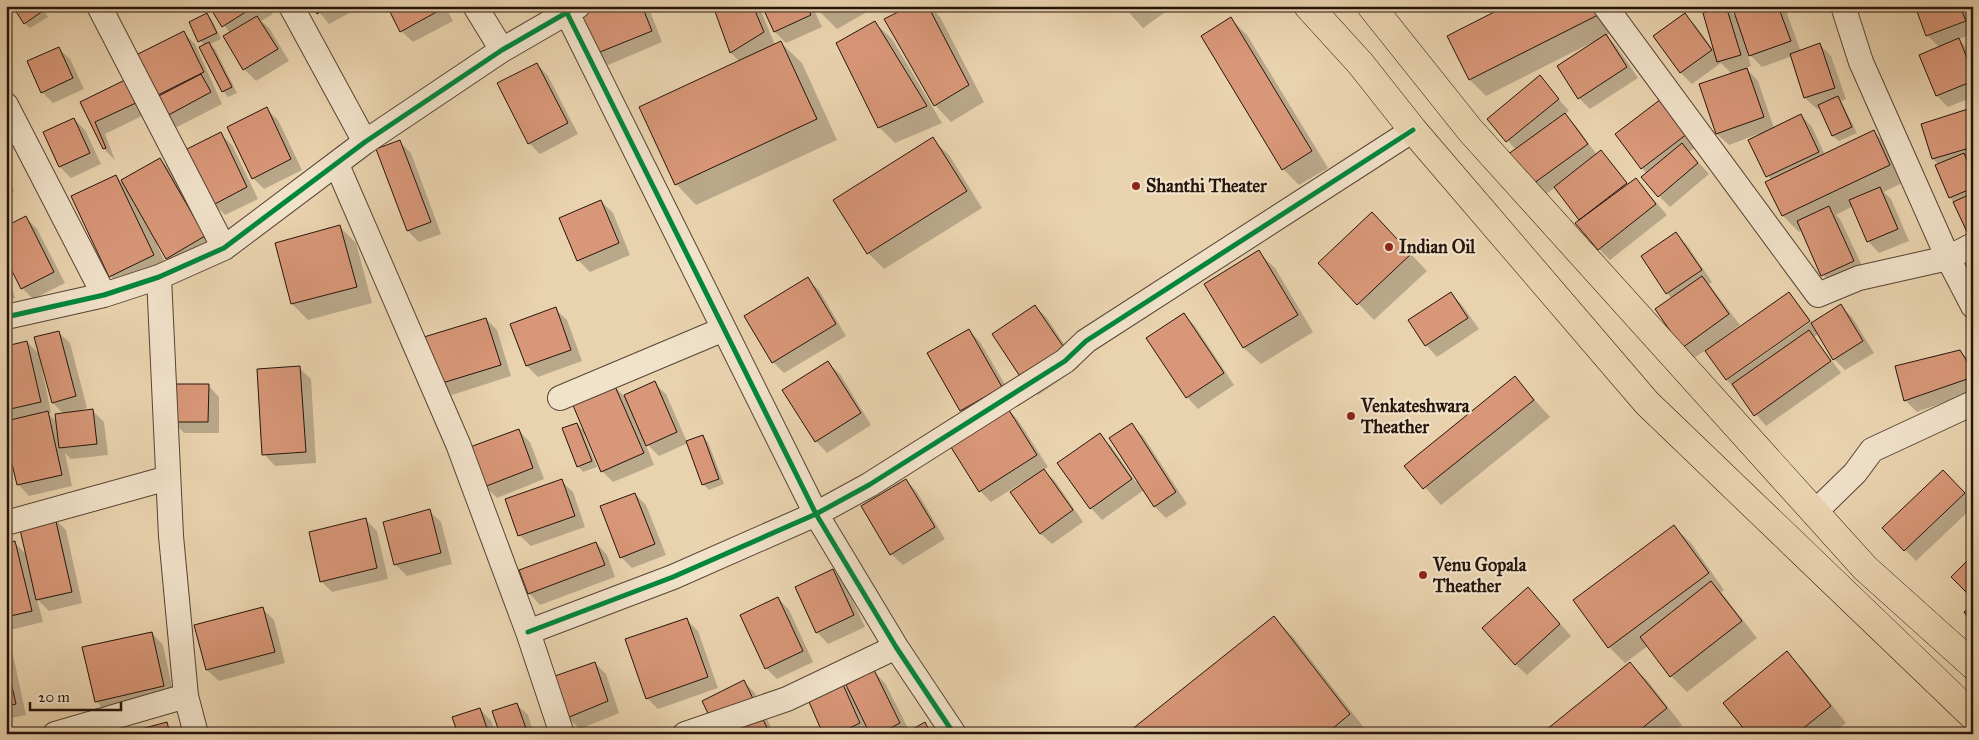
<svg xmlns="http://www.w3.org/2000/svg" width="1979" height="740" font-family="'IM FELL Great Primer',serif">
<rect width="100%" height="100%" fill="#e9d3ae"/>
<filter id="stains"><feTurbulence type="fractalNoise" baseFrequency=".004" numOctaves="4"/><feColorMatrix values="0 0 0 0 .2 0 0 0 0 .09 0 0 0 0 .02 0 0 0 .5 -.17"/></filter>
<radialGradient id="worn" r=".72"><stop offset=".6" stop-color="#630" stop-opacity="0"/><stop offset="1" stop-color="#630" stop-opacity=".3"/></radialGradient>
<path fill="#0003" fill-rule="evenodd" d="M17,6h25l6,11 -18,11 -6,-5z
M211,6h56l6,8 -12,7 8,7 20,33 -33,20 -12,-12 -19,-32 5,-4z
M314,6h48l-33,18z
M388,6h57l8,15 -40,21 -12,-11z
M494,6h15l-10,6z
M593,6h55l14,36 -54,23 -12,-11z
M715,6h44l16,39 6,-2 21,20 35,77 -141,65 -20,-21 64,-122 -9,-9z
M763,6h49l10,21 -36,16 -11,-11z
M818,6h55l1,2 -37,21 -16,-16z
M913,6h17l10,11 44,85 -33,20 -16,-17z
M1123,6h51l-31,22z
M1603,6l12,25 -9,4 11,12 21,31 -48,31 -11,-11 12,-55 -105,53 -16,-16z
M1755,6h27l4,5 15,41 19,-7 11,11 15,43 -5,2 16,32 -18,8 -6,-5 -12,-28 -4,1 -12,-11 -13,-42 -30,11 -15,-15 4,14 -5,2 12,13 16,47 27,-13 11,12 13,28 49,-23 16,16 16,33 -22,11 7,7 18,42 -30,12 -11,-12 -15,-35 -17,9 4,4 25,53 -31,14 -11,-11 -21,-45 -3,2 -16,-16 -12,-36 -21,-40 9,-4 -1,-2 -29,11 -12,-11 15,-60 -11,-11 -29,21 -11,-11 -26,-37 30,-22 11,12 19,26 11,-45 12,12z
M1916,6h51l6,16v12l-15,5 12,12 3,7v39l-25,10 -11,-11 -16,-41 19,-7 -13,-13z
M207,14l5,6 9,19 -11,5 5,5 22,44 -9,4 -5,-6 -19,-45 -14,-24z
M1231,19l16,16 81,133 -29,17 -16,-16z
M875,23l17,16 50,84 -47,20 -16,-16z
M184,33l11,11 27,60 -47,24 -18,-33z
M58,48l12,11 14,30 -31,14 -11,-11z
M537,64l11,12 30,58 -38,20 -11,-11z
M1539,77l30,34 -4,3 11,12 21,29 4,-3 28,33 7,-5 31,35 -57,45 -11,-11 -17,-29 -26,-33 -14,10 -26,-47 -27,-31z
M127,81l21,32 -43,21 10,26 -11,-11 -22,-47z
M1661,101l36,45 -8,6 20,22 -39,33 -11,-11 -12,-22 -5,-6z
M266,109l12,11 24,50 -38,19 -11,-11z
M1968,110l5,5v46l-2,1 2,2v71l-23,-38 -11,-32 -6,-6 -10,-34z
M74,119l11,11 16,34 -30,14 -11,-11 -15,-34z
M220,134l12,11 26,54 -33,16 -11,-11z
M932,139l17,16 33,53 -98,61 -16,-16z
M399,141l12,12 30,81 -22,8 -11,-11z
M160,159l11,11 44,78 -37,22 -11,-12 -8,-14 -2,1 13,27 -43,20 -17,-16 6,-100 5,6z
M6,172l8,19 -8,3z
M601,201l12,12 17,42 -40,17 -12,-12z
M25,217l12,12 28,54 -32,16 -11,-11z
M340,227l16,16 16,60 -64,17 -16,-16 -16,-60z
M1388,230l39,41 -53,49 -54,-57z
M1676,234l11,11 25,37 -3,2 31,41 -20,15 1,2 68,-49 21,26 -83,60 -21,-29 -12,8 -11,-11 -11,-48 -5,-6z
M1258,252l17,16 38,64 -52,32 -17,-16 -38,-64z
M6,269l9,29 -9,3z
M807,279l12,11 27,46 -62,37 -11,-11z
M1451,293l11,12 17,24 -42,28 -11,-12z
M1035,306l12,12 32,49 -41,28 -12,-12z
M1841,306l11,11 22,36 -29,17 -11,-11 -15,-26 -5,4 27,36 -75,53 -39,-46 85,-59 1,2z
M555,309l12,11 15,41 -44,16 -11,-11z
M1184,314l11,12 39,59 -36,24 -11,-12 -39,-58z
M486,319l11,11 14,46 -59,19 -12,-11z
M969,330l11,12 33,56 -41,24 -11,-11 -33,-57z
M58,332l12,11 17,65 -13,5 19,-2 11,11 4,33 -37,4 -6,-6 7,33 -43,10 -11,-12 -9,-63 -3,-3v-71l21,-5 14,14zM41,365h2l10,38 11,11 -7,8 -9,-8 3,-1z
M1960,351l13,14v27l-56,20 -12,-12z
M828,363l12,11 31,51 -44,28 -11,-12 -32,-51z
M299,368l12,11 5,84 -41,3 -11,-12z
M1515,378l35,39 -109,88 -35,-39z
M654,383l12,11 21,48 15,-6 6,6 16,42 -15,6 -6,-6 -15,-41 -29,13 -14,-14 9,23 -41,17 -11,-11 -16,-37 -2,1 13,32 -14,5 -5,-6 -1,-42 9,9 28,-47 10,10z
M208,385l11,12v36h-35l-11,-12z
M1007,408l11,12 30,47 -5,3 12,11 28,41 -31,22 -12,-11 -17,-51 -32,20 -11,-11z
M1132,425l11,11 44,68 -21,14 -11,-11 -11,-17 -42,30 -11,-12 8,-73 12,11 25,36 2,-1z
M518,430l12,12 14,37 -47,19 -12,-12z
M1943,472l30,30v5l-57,54 -32,-33z
M906,480l11,12 28,47 -42,26 -12,-11z
M561,481l12,11 12,35 -54,19 -12,-11z
M635,494l11,11 20,50 -34,13 -11,-11z
M429,511l12,11 11,42 -45,12 -12,-12z
M54,518l12,12 16,73 -33,8 -12,-12 6,23 -37,9v-86l9,-2 13,13z
M366,520l11,11 11,48 -56,13 -11,-11z
M1674,527l17,16 33,47 -3,2 36,46 -70,54 -16,-16 -23,-30 -23,17 -16,-16z
M596,543l11,12 8,22 -75,28 -11,-12z
M833,570l11,12 21,45 -37,17 -11,-12z
M778,598l11,12 24,52 -36,17 -11,-11z
M1539,600l32,36 -44,39 -12,-11z
M262,608l12,12 11,43 -66,18 -12,-11 -11,-44z
M1274,618l20,20 75,96h-241z
M687,620l11,11 20,57 -60,21 -11,-11z
M152,633l11,12 11,52 -67,16 -11,-12z
M6,644l6,6 14,65 -20,4z
M1786,653l17,16 43,54 -14,11h-82z
M595,663l11,11 13,39 -39,16 -12,-11z
M1630,664l17,16 35,45 -11,9h-128z
M874,672l11,11 25,49 15,-8 10,10h-111l16,-52 10,9z
M744,682l11,11 19,41h-55z
M516,704l12,11 6,19h-33z
M480,709l11,12 5,13h-37z
M166,724l11,10h-50z"/>
<path fill="#d89778" stroke="#25140b" d="M15,6h26l2,5 -19,13 -11,-17z
M209,6h46l-33,21z
M313,6h17l-13,8z
M387,6h54l1,3 -42,23z
M590,6h52l10,25 -57,23 -18,-43z
M713,6h40l11,26 -34,21z
M762,6h45l4,9 -37,17z
M910,6h18l41,79 -35,21 -50,-87z
M1506,6h90l4,8 -131,66 -22,-44z
M1726,6l15,49 -24,7 -14,-49z
M1751,6h27l13,35 -42,15 -15,-44z
M1915,6h45l6,15 -40,15z
M207,13l10,20 -19,9 -9,-20z
M1685,13l27,37 -32,23 -27,-37z
M257,16l21,33 -35,21 -20,-34z
M1231,17l81,134 -30,19 -81,-134z
M875,21l52,85 -49,22 -42,-85z
M184,31l20,41 -48,24 -20,-41z
M1606,34l21,33 -49,32 -21,-33z
M1959,38l14,35v8l-37,15 -17,-41z
M781,41l36,78 -142,66 -36,-78z
M209,42l23,45 -10,5 -23,-45z
M1820,43l15,45 -31,10 -14,-44z
M59,47l14,31 -32,15 -14,-32z
M537,63l31,60 -40,21 -31,-61z
M1747,68l17,49 -48,17 -17,-50z
M201,74l10,18 -48,26 -10,-19z
M1540,75l19,24 -53,43 -19,-23z
M127,79l11,23 -43,20 11,26 -3,1 -23,-47z
M1838,96l14,31 -20,9 -14,-31z
M1661,99l26,35 -46,35 -26,-35z
M267,107l24,52 -39,20 -25,-52z
M1968,109l5,15v23l-41,12 -11,-35z
M1565,113l23,31 -58,42 -23,-31z
M1801,114l18,38 -53,25 -18,-37z
M74,118l16,35 -31,14 -16,-35z
M1874,130l16,35 -108,51 -17,-34z
M221,132l26,55 -34,18 -28,-55z
M933,137l34,54 -100,63 -34,-54z
M400,140l31,82 -24,9 -31,-82z
M1682,143l16,20 -40,34 -17,-20z
M1601,150l26,33 -48,37 -25,-33z
M1964,153l9,22v13l-24,10 -14,-33z
M160,158l45,78 -39,23 -45,-79z
M116,175l38,80 -45,22 -38,-81z
M1636,178l20,26 -58,46 -23,-27z
M1880,187l18,42 -31,13 -18,-42z
M1973,193v36l-6,3 -14,-30z
M601,200l18,43 -42,18 -18,-43z
M1829,206l25,55 -33,15 -24,-55z
M1372,212l39,42 -54,51 -39,-42z
M26,216l28,56 -33,17 -15,-30v-33z
M340,225l17,62 -66,17 -16,-61z
M1676,232l26,38 -36,24 -25,-38z
M1259,250l39,65 -55,33 -39,-64z
M1702,276l27,38 -47,34 -27,-39z
M808,277l28,47 -64,39 -28,-47z
M1451,292l17,26 -43,28 -17,-26z
M1789,292l21,29 -84,59 -21,-29z
M1841,304l22,37 -30,19 -22,-37z
M1035,305l34,50 -44,29 -33,-50z
M556,307l15,43 -45,16 -16,-42z
M1184,313l40,60 -38,25 -40,-60z
M486,318l15,47 -62,19 -15,-47z
M969,329l33,58 -42,24 -33,-58z
M1809,330l22,31 -77,55 -22,-32z
M59,331l17,65 -24,7 -18,-66z
M27,341l14,61 -35,8v-64z
M1960,350l13,21v6l-69,24 -9,-35z
M828,361l33,52 -46,29 -33,-52z
M300,366l6,86 -44,3 -5,-86z
M1515,376l19,24 -111,89 -19,-23z
M655,381l22,51 -31,14 -22,-51z
M172,384h37l-1,38h-37z
M614,384l30,69 -43,19 -29,-69z
M1007,407l30,48 -58,37 -30,-48z
M93,409l4,35 -38,4 -4,-34z
M48,411l14,64 -45,10 -11,-47v-17z
M577,423l15,38 -15,6 -15,-39z
M1132,423l44,69 -22,15 -45,-69z
M519,429l14,39 -49,19 -14,-40z
M1100,433l32,46 -42,30 -33,-46z
M703,435l16,44 -17,6 -16,-44z
M1044,469l29,41 -33,24 -30,-42z
M1943,470l22,23 -61,58 -22,-23z
M562,479l13,37 -57,20 -13,-37z
M906,479l29,48 -45,28 -29,-49z
M635,493l20,51 -35,14 -20,-52z
M430,509l11,44 -47,12 -11,-43z
M55,517l17,75 -36,8 -17,-75z
M366,518l11,50 -57,14 -11,-50z
M1674,525l35,48 -101,75 -35,-48z
M15,541l17,70 -26,6v-74z
M596,542l9,23 -77,29 -9,-24z
M1973,555v36l-4,4 -18,-18z
M833,569l21,46 -38,18 -21,-46z
M1711,581l31,40 -72,56 -30,-40z
M1528,587l32,37 -45,41 -33,-37z
M778,597l25,54 -38,18 -25,-54z
M1973,606v19l-9,-13z
M263,607l12,45 -69,18 -12,-45z
M1274,616l76,98 -24,20h-200z
M687,618l21,59 -62,22 -21,-60z
M152,632l12,54 -69,16 -13,-55z
M1787,651l44,55 -35,28h-48l-25,-31z
M6,660l10,44 -10,2z
M595,662l13,39 -41,17 -15,-41z
M1630,662l37,46 -32,26h-94z
M874,670l26,53 -21,11h-9l-24,-49z
M744,680l26,54h-52l-16,-33z
M841,680l19,43 -23,11h-14l-17,-39z
M517,703l11,31h-28l-8,-23z
M480,708l9,26h-31l-6,-17z
M167,722l3,12h-48z
M925,722l6,12h-27z"/>
<g fill="none" stroke-linecap="round" stroke-linejoin="round">
<defs>
<path id="minor" d="M99,6l125,242
M291,6l74,136
M475,6l27,44
M1605,6l213,289 41,-17 89,-20 25,-13
M1843,6l18,56 87,196 25,48
M567,13l249,501 80,133 58,87
M6,105l98,190
M337,165l121,279 70,188 34,102
M159,277l12,259 15,160 10,38
M6,317l98,-22 55,-18 65,-29 141,-106 137,-92 76,-44
M560,398l164,-69
M1815,512l40,-39 17,-23 101,-47
M6,523l162,-45
M528,632l145,-55 143,-63 53,-29 196,-124 21,-20 327,-211
M55,734l131,-38
M685,734l102,-35 109,-52"/>
<path id="trunk" d="M1308,6l52,57 53,67 234,273 326,313
M1371,6l99,124 395,438 108,97"/>
</defs>
<use href="#minor" stroke="#564434" stroke-width="26"/>
<use href="#trunk" stroke="#25140b" stroke-width="29"/>
<use href="#minor" stroke="#f1e2ca" stroke-width="24"/>
<use href="#trunk" stroke="#e9d3ae" stroke-width="28"/>
<defs>
<path id="cycleway" d="M567,13l249,501 80,133 58,87
M6,317l98,-22 55,-18 65,-29 141,-106 137,-92 76,-44
M528,632l145,-55 143,-63 53,-29 196,-124 21,-20 327,-211"/>
</defs>
<use href="#cycleway" stroke="#f1e2ca" stroke-width="8"/>
<use href="#cycleway" stroke="#00873e" stroke-width="5"/>
</g>
<g fill="#8f2418" stroke="#f1e2ca" stroke-width="2">
<circle cx="1136" cy="186" r="5"/>
<circle cx="1389" cy="247" r="5"/>
<circle cx="1351" cy="416" r="5"/>
<circle cx="1423" cy="575" r="5"/>
</g>
<g text-anchor="middle" stroke-width="4.5" stroke-linejoin="round" paint-order="stroke">
<g font-size="18" font-weight="bold" fill="#25140b" stroke="#f1e2ca" text-anchor="start">
<text x="1146" y="192">Shanthi Theater</text>
<text x="1399" y="253">Indian Oil</text>
<text x="1361" y="412">Venkateshwara<tspan x="1361" dy="21">Theather</tspan></text>
<text x="1433" y="571">Venu Gopala<tspan x="1433" dy="21">Theather</tspan></text>
</g>
</g>
<rect width="1979" height="740" fill="none" stroke="#e9d3ae" stroke-width="25"/>
<rect x="8" y="8" width="1964" height="725" fill="none" stroke="#25140b" stroke-width="2.5"/>
<rect x="12" y="12" width="1954" height="715" fill="none" stroke="#25140b"/>
<path d="M30 702v8h91v-8" fill="none" stroke="#25140b" stroke-width="2.5"/>
<text x="38" y="702" font-size="15" fill="#25140b" stroke="#f1e2ca" stroke-width="4" paint-order="stroke">20 m</text>
<rect width="100%" height="100%" filter="url(#stains)"/>
<rect width="100%" height="100%" fill="url(#worn)"/>
</svg>
